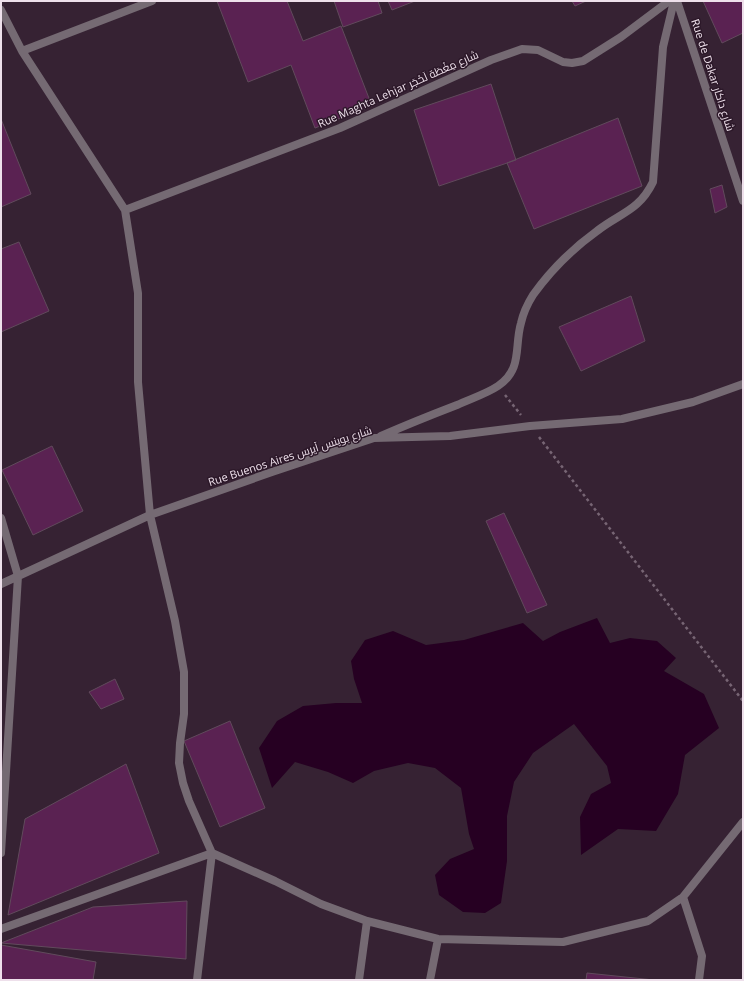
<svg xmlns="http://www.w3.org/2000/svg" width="744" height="981" font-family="'Open Sans',Cairo,sans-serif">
<rect width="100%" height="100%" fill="#362233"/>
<path fill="#260022" d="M597,618l13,25 20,-5 27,3 19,17 -12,13 40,23 15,34 -34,27 -7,39 -22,37 -38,-2 -37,26 -1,-38 11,-23 20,-11 -4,-17 -33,-42 -41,29 -19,29 -7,34v45l-6,42 -16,10 -22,-1 -24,-17 -4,-20 15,-16 24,-10 -5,-15 -8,-46 -26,-20 -27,-5 -34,8 -21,12 -25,-11 -33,-10 -23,26 -13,-40 18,-27 26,-15 33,-3h26l-8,-24 -3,-18 14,-21 28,-9 33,14 38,-5 59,-17 20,18 17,-9z"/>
<path fill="#5a2252" stroke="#614a5c" d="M217,1h70l16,40 38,-15 31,80 -57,22 -24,-63 -43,17z
M334,1h44l4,12 -39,14z
M388,1h27l-23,9z
M572,1h14l-11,5z
M703,1h40v32l-21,10z
M491,84l25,76 -77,26 -25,-76z
M618,118l24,68 -108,43 -27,-66z
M1,119l30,75 -30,13z
M722,185l5,22 -12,6 -5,-24z
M19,242l30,69 -48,21v-83z
M631,296l14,45 -64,30 -22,-44z
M52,446l31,65 -50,24 -31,-65z
M504,513l43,92 -20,8 -41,-92z
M115,679l9,20 -23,10 -12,-17z
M230,721l35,87 -45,19 -36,-86z
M126,764l33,89 -151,62 17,-96z
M187,901l-1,58 -185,-16 92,-36z
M1,945l95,17 -3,18h-92z
M587,973l67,7h-68z"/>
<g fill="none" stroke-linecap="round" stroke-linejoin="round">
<path stroke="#776574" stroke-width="2.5" stroke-dasharray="3 3" stroke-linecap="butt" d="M505,395l16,20
M539,437l204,264"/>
<path stroke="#756a73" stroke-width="8" d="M677,1l66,200
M1,10l21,41 103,159 13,83v89l12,133 25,106 9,51v42l-4,29 -1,20 4,20 6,18 23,52 63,28 46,23 46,17 71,18 125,3 85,-21 35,-24 60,-75
M22,51l130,-50
M125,210l215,-82 151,-68 31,-11 16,1 25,12 9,1 11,-2 38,-24 48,-36
M381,436c25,-11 50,-21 76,-31 13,-6 29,-11 41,-19 25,-17 16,-39 23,-63 2,-9 7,-20 12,-28 18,-25 39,-46 64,-64 23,-18 42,-20 56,-49l10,-135 11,-46
M1,518l17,58 -17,277
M1,584l149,-69 122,-43 102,-34 76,-2 80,-10 92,-7 71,-17 50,-18
M683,897l19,59 -3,24
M1,929l211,-76 -15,127
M359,980l8,-59
M430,980l8,-41"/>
</g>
<g text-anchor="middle" stroke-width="3" stroke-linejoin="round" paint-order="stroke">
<g font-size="11" fill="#eee0eb" stroke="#2c1829">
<text transform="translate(713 75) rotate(72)" y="4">Rue de Dakar شارع داكار</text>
<text transform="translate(398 89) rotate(-24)" y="4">Rue Maghta Lehjar شارع مِغْطَة لَحْجَر</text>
<text transform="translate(290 456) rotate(-18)" y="4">Rue Buenos Aires شارع بوينس آيرس</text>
</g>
</g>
<rect width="744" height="981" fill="none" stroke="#eee0eb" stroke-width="4"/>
</svg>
